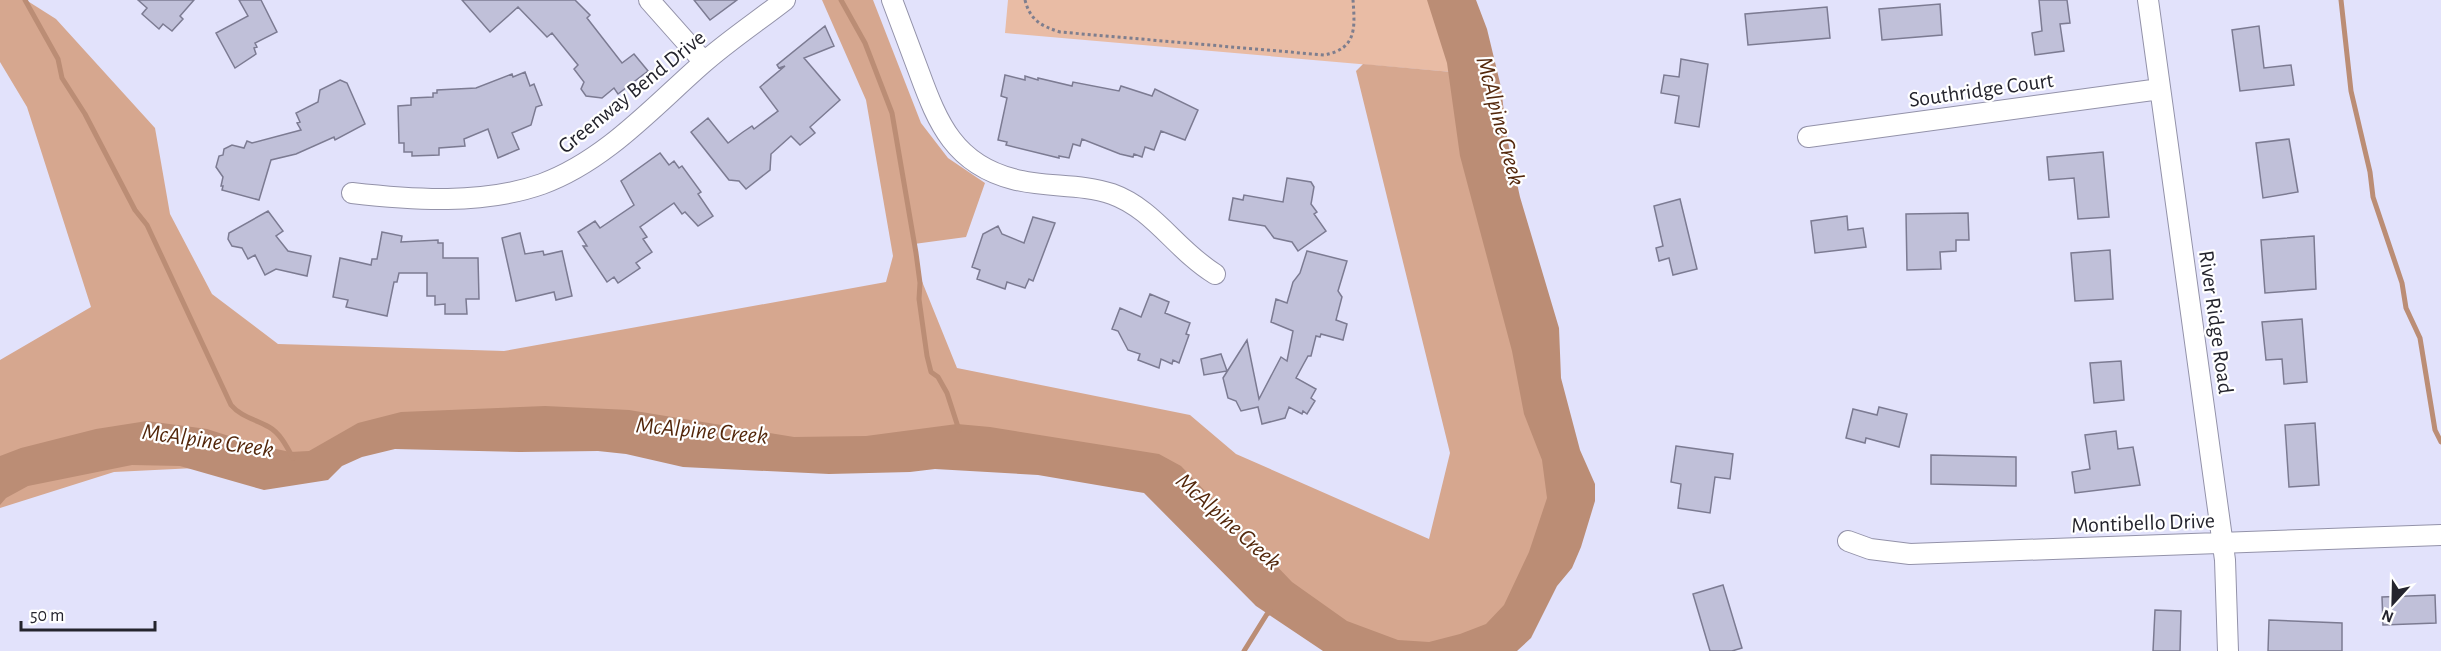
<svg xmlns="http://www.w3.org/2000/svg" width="2441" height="651" font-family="'Alegreya Sans',sans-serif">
<rect width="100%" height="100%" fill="#e2e2fb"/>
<path fill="#e9bca5" d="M1008,0h440l15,73 -458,-40z"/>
<path fill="#d6a78f" d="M0,0h26l30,19 99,109 15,86 42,80 66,50 226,7 382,-69 7,-26 -27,-156 -44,-100h51l48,123 27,35 37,25 -19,54 -52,7 5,30 38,94 233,47 46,39 193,85 21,-86 -94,-382 7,-7 100,9 112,417 -45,99 -70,59 -128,-5 -200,-187 -692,-24 -162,32 -164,8 -114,36v-148l91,-53 -64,-200 -27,-45z"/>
<path fill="#bb8d75" d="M1427,0h49l11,29 14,58 6,51 13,59 39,131 2,50 19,72 15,34v17l-14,46 -9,21 -15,18 -26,52 -14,13h-194l-67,-45 -112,-113 -106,-18 -103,-6 -25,3 -81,2 -146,-7 -57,-13 -28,-3 -78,1 -125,-3 -33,8 -20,9 -14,14 -64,10 -84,-24 -48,-1 -104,21 -22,12 -6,7v-49l21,-8 75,-19 51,-8 60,8 47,15 36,8 19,-1 49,-28 43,-11 144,-6 84,4 165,27 72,-1 91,-12 33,3 169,27 22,12 111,116 55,39 51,19 31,2 31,-8 26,-10 18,-19 25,-53 18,-54 -5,-38 -18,-46 -12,-63 -52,-195 -13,-93z"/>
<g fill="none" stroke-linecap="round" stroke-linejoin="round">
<path stroke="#bb8d75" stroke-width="5" d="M25,0l33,59 4,19 23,36 50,96 12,15 84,180c10,12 24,14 38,22 11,6 18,20 24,31
M841,0l24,43 27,70 24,140 4,30 -1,16 8,57 4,16 7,5 9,16 12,37
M2341,0l10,91 19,81 3,25 29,86 4,25 14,30 15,92 6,12
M1244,651l23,-37 4,-2"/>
</g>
<path fill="#c0c0d9" stroke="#7c7b92" stroke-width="1.5" d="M138,0h56l-14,16 3,3 -11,12 -9,-7 -4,5 -17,-15 5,-6z
M239,0h22l16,32 -22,11 2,4 -3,1 2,6 -21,14 -19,-35 32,-17z
M462,0h113l15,15 -3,3 35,45 12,-9 14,17 -30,23 -4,-6 -12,10 -16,-2 -5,-7 3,-7 -10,-13 4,-4 -26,-32 -5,4 -29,-30 -28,25z
M694,0h43l-27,20z
M2039,0h28l3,23 -10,1 4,27 -29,4 -3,-22 10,-2z
M1940,4l2,31 -60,5 -3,-31z
M1827,7l3,31 -82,7 -3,-31z
M825,26l9,20 -30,12 36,42 -30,27 5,6 -15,12 -9,-9 -20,18 -1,16 -24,19 -7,-8 -10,-1 -38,-48 17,-14 20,25 15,-11 9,-6 2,3 24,-18 -18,-24 25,-21 -6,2 -2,-3z
M2259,26l5,42 27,-3 3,20 -54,6 -8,-61z
M1681,59l27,5 -9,63 -24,-4 4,-27 -18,-3 3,-18 15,2z
M525,72l5,14 4,-2 8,21 -6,2 -5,18 -19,8 7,16 -21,9 -10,-29 -24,10 1,7 -26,2v7l-27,1v-4h-8v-9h-5l-1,-37 13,-1v-7l22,-1v-4h4v-3l39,-2 36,-14 1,3z
M1005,75l20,5v-4l13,4v-2l34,8 1,-4 46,9 2,-5 31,10 3,-7 43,21 -13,30 -24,-9 -7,19 -9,-3 -3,10 -8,-3 -1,3 -13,-3 -38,-15 -2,7 -7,-2 -4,14 -10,-2v2l-53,-13 1,-3 -9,-2 9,-42 -6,-2z
M340,80l7,3 18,41 -30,16 -1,-3 -38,17 -25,6 -12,40 -37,-10 1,-4h-2l2,-9 -7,-10 3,-11 4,-1 1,-6 8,-4 12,3 3,-7 5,2 49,-13 -4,-7 3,-1 -4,-9 22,-11 2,-12z
M2289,139l9,53 -35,6 -7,-55z
M2103,152l6,65 -31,2 -4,-41 -25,2 -2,-23z
M660,153l9,12 5,-4 5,7 3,-2 19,26 -3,2 15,22 -15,10 -13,-14 -3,2 -8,-11 -34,24 7,10 -4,2 9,13 -16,11 4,5 -22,15 -4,-6 -7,5 -24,-36h4l-9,-14 17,-11 5,7 34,-23 -13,-24z
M1287,178l24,4 3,5 -3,17 6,8 -3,2 12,17 -28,20 -6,-9 -18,-4 -9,-12 -36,-6 4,-22 10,2 1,-5 39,7z
M1680,199l17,70 -24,6 -4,-17 -10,3 -3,-13 7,-2 -9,-40z
M268,211l15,20 -7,5 12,15 23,5 -4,20 -31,-7 -11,6 -10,-20 -7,4 -6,-11 -10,-2 -4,-7 1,-6z
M1968,213l1,27h-13v11l-16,1 1,17 -34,1 -1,-56z
M1847,216l1,14 15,-2 3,19 -51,6 -4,-32z
M1033,217l22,6 -22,58 -4,-2 -4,9 -18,-6 -2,7 -28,-10 3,-9 -8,-3 11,-33 15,-8 4,8 22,9z
M382,232l20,4 -1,6 37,-2v3h5v15h35l1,41h-13l1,15h-22v-10l-10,1v-9h-8v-23h-28l-2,9h-3l-7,34 -41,-9 2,-7 -15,-3 7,-39 31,7 1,-6h5z
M520,233l5,21 18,-3 1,4 18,-4 10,45 -16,4 -2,-8 -38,9 -14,-63z
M2314,236l2,53 -51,4 -4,-53z
M2110,250l3,49 -38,2 -4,-48z
M1307,251l40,10 -9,30 4,6 -6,23 11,4 -4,16 -22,-6 -1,3 -4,-1 -5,20h-3l-12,22 20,11 -5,9 4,3 -8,13 -4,-3 -1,3 -13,-7 -4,11 -23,6 -4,-17 -17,4 -5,-10 -8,-3 -5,-20 24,-38 12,59 22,-42 6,4 6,-30 -22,-9 5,-23 11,4 6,-21 7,-9z
M1150,294l19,8 -4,11 25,10 -4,11 3,1 -10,28 -6,-3 -1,4 -11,-5 -2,9 -21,-8 2,-6 -12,-4 -10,-19 -6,-2 8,-21 21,9z
M2302,319l5,63 -23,2 -2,-25 -16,1 -4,-38z
M1221,354l6,17 -23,4 -3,-16z
M2121,361l3,39 -30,3 -4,-40z
M1879,407l28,7 -8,33 -33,-9 -1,5 -19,-5 7,-29 24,6z
M2315,423l4,62 -30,2 -4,-62z
M2116,431l2,18 15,-2 7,38 -65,8 -3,-21 18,-3 -5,-34z
M1676,446l57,8 -3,25 -15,-2 -5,36 -32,-5 3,-24 -10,-2z
M1931,455l85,2v29l-85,-2z
M1723,585l19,63 -10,3h-22l-17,-57z
M2435,595l1,28 -53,2 -1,-28z
M2155,610l26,1 -1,40h-27z
M2269,620l73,3v28h-74z"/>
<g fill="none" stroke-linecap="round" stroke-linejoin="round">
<defs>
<path id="street" d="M649,0l55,62
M892,0c9,24 18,48 27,72 19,52 36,92 94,107 32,9 67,4 99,15 42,15 64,56 103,80
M2148,0l77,560 3,91
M1808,137l352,-48
M352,193c61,7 131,12 190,-9 63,-23 111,-77 160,-120 26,-23 56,-43 83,-64
M1848,541l22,8 40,5 531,-19"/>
</defs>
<use href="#street" stroke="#9392a9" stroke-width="22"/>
<path stroke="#7e7e8e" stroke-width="3" stroke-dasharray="3 3" stroke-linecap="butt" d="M1025,0c5,20 16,26 35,32l264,23c33,-6 31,-27 29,-55"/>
<use href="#street" stroke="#fff" stroke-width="20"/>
</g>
<g text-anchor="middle" stroke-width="4.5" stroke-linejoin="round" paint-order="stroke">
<g font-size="22" fill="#24242d" stroke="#fff">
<text transform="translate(1981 89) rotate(-8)" y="8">Southridge Court</text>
<text transform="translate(631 91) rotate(-39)" y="8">Greenway Bend Drive</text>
<text transform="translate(2217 322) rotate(82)" y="8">River Ridge Road</text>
<text transform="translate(2143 522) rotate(-2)" y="8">Montibello Drive</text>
</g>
<g font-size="24" font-style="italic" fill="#53270b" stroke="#fff">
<text transform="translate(1501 121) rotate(75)" y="8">McAlpine Creek</text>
<text transform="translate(702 430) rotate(5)" y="8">McAlpine Creek</text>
<text transform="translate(208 440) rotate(8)" y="8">McAlpine Creek</text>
<text transform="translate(1229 521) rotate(42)" y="8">McAlpine Creek</text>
</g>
</g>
<g transform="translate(2393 603) rotate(202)" stroke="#ffffff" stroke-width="4.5" paint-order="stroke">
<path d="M0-4.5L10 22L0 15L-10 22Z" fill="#24242d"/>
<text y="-9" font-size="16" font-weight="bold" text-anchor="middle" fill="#24242d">N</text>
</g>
<path d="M21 621v9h134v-9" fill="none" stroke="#24242d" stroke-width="3"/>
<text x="30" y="621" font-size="18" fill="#24242d" stroke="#ffffff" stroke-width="4.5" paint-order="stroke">50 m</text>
</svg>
